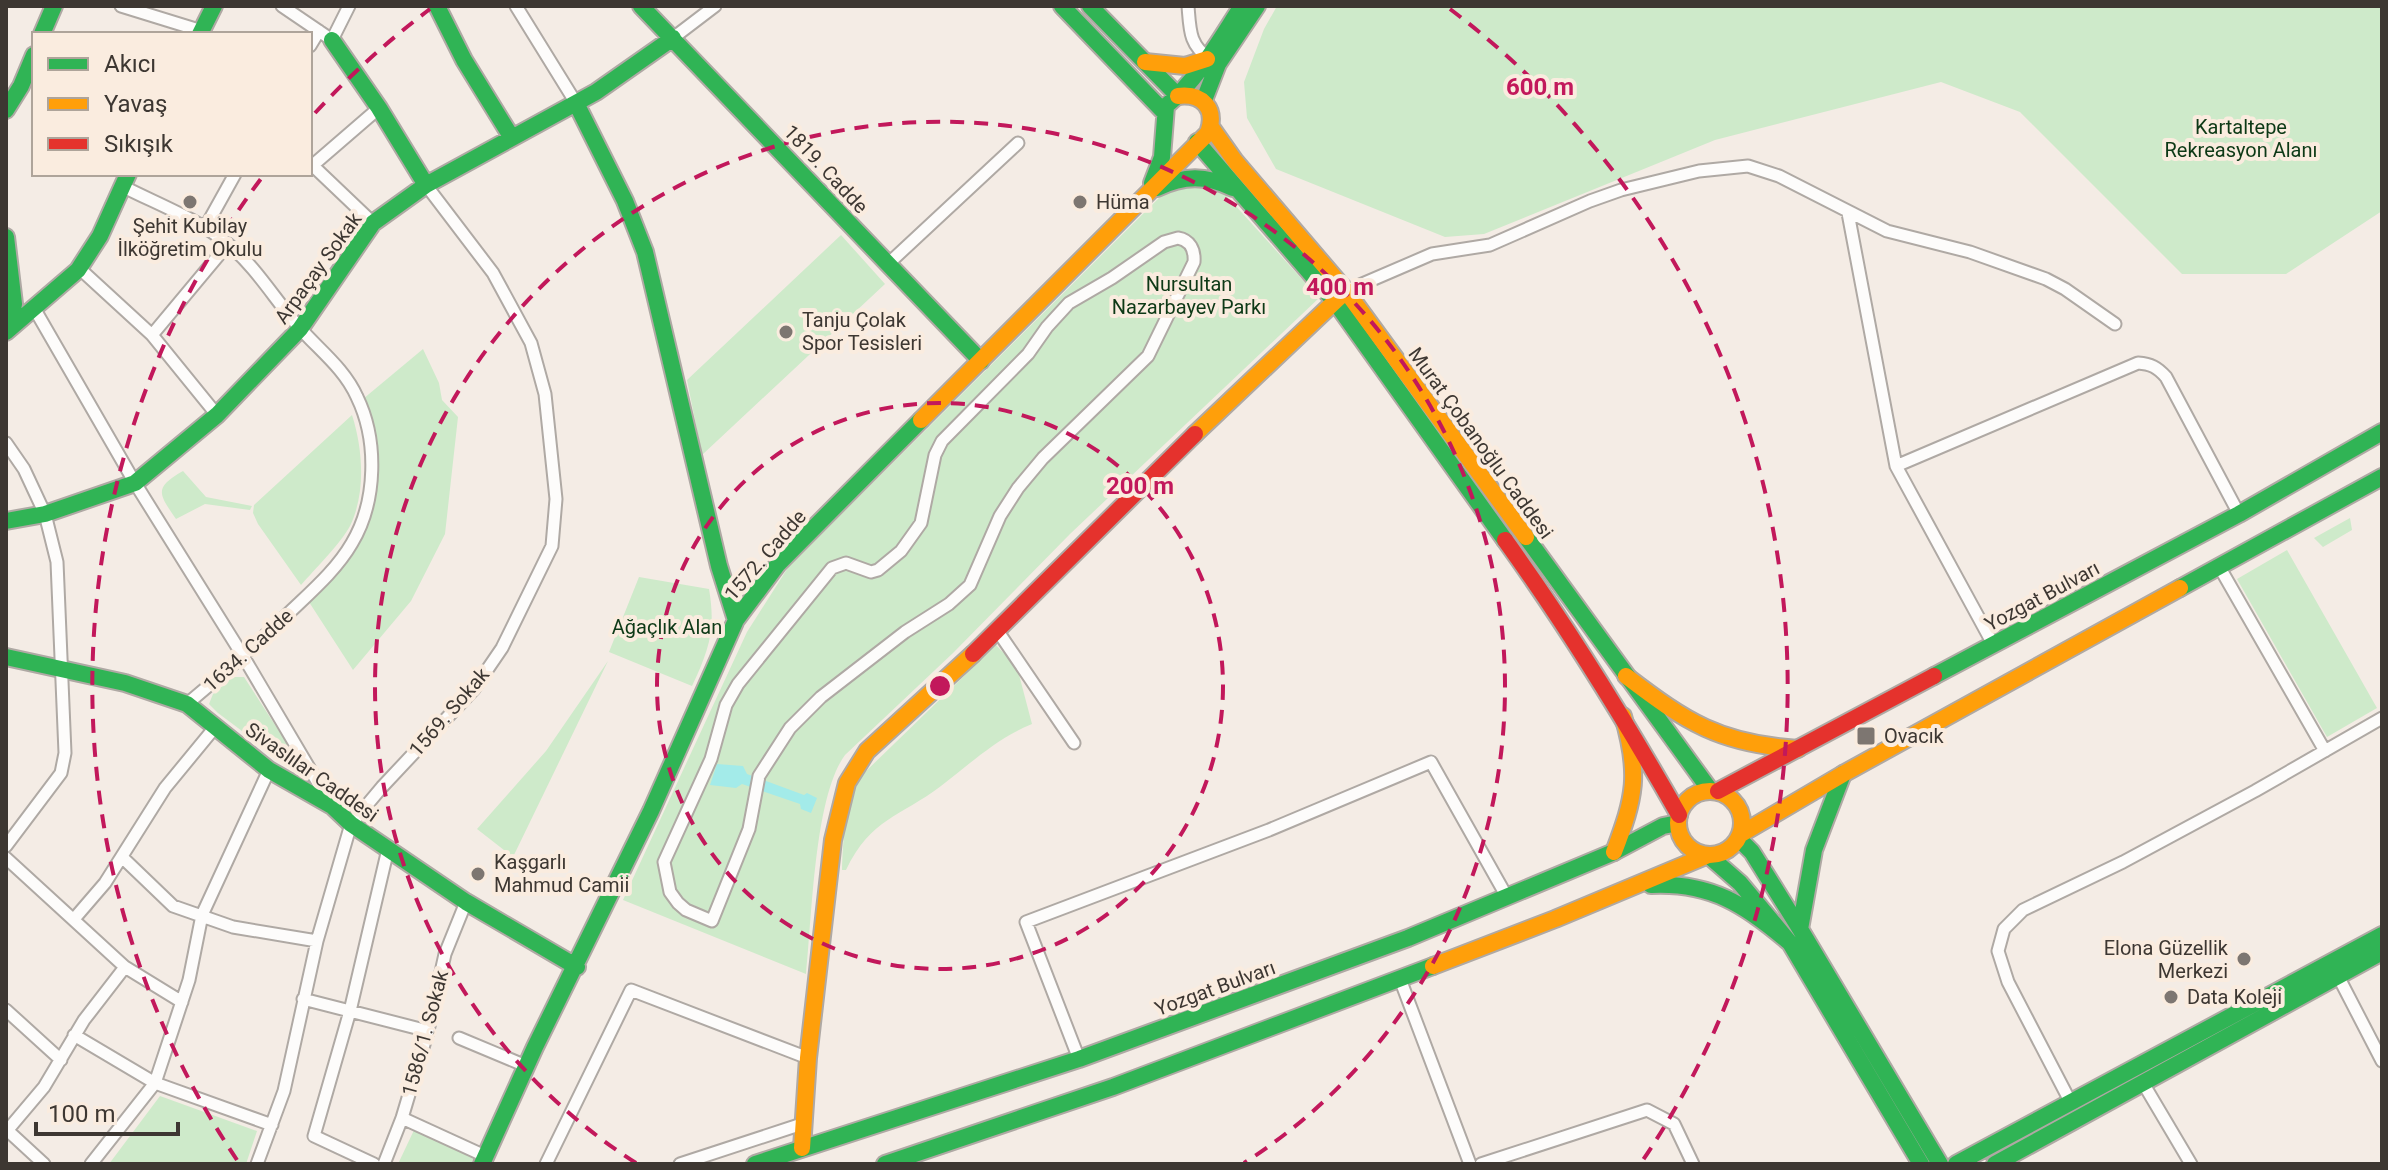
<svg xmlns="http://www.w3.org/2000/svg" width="2388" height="1170" font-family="Roboto,sans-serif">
<rect width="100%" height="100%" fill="#f4ece5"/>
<path fill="#ceeaca" d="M1277,6h1105v205l-96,63h-104l-162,-162 -79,-30 -226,58 -231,94 -39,3 -169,-68 -29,-51 -3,-36 20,-53z
M1179,184h32l13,9 95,105 -249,236 -117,119 -108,102c-31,42 -33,164 -39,219l-183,-74 124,-268 42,-66 373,-371z
M841,235l44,49 -183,171 -15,-75z
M423,349l16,34 3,17 16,17 -13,117 -34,67 -58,69 -44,-68c57,-60 88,-120 54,-203z
M352,415c11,34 14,78 -2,111 -9,17 -36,44 -49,59l-43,-61 -5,-11 1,-8z
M183,471l23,26 46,9 -2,4 -45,-6 -29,15c-17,-25 -23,-31 7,-48z
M2350,518l2,12 -29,17 -9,-9z
M2287,550l90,158 -50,29 -90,-158z
M639,577l70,12c7,40 0,61 -17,97l-83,-34z
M996,645l21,22 15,57c-35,14 -61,39 -91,62 -41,31 -70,32 -95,84h-4c1,-30 3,-69 20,-95z
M608,661l-95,196 -36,-28 69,-78z
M233,677h11l57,88 -6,6 -77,-58 -9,-9 4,-10z
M160,1096l97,35 -11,33h-137z
M415,1128l59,29 -3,7h-73z"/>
<path fill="#a3ebe9" d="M717,764l26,2 4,8 57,21 3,-2 10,5 -6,15 -10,-4 -1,-5 -58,-20 -6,4 -26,-3z"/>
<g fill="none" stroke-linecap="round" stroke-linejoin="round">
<defs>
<path id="street" d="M121,6l81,25
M282,6l50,34 17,-34
M516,6l60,97
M1188,6c2,24 1,39 22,53
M673,38l42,-32
M310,46l9,-15
M310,163l63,60
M313,165l66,-57
M122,186c35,18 76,33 106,58 29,24 47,56 71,83 20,23 45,41 58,70 21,43 20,104 -5,146 -15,26 -39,47 -61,68 -33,32 -68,63 -104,93
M1848,213l48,253 97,178
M205,228l30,-54
M1178,238c12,2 17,12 16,24l-46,94 -105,102 -25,30 -18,28 -30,69 -21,19 -44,28 -84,65 -31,31 -31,48 -10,53 -37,92 -26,-11 -8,-7 -8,-11 -6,-30 47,-103 15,-54 12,-21 94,-116 14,-5 25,9 7,-2 23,-19 20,-28 14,-68 7,-14 86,-87 19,-27 22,-24 43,-25 52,-36z
M888,264l130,-121
M79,268l73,67 65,80
M1346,291l86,-37 58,-9 100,-44 31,-11 78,-19 49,-5 31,10 108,55 83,21 76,27 19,10 50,35
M34,308l101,175 108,173 88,149
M152,335l76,-91
M6,443l18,26 21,45 12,48 8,191 -4,20 -55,73
M1896,466l242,-103c13,1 19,4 28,14l73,137
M2220,568l105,183
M997,630l77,113
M6,858l119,109 57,35
M123,858l50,48 60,21 84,14
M74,919l31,-36 60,-95 51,-62
M2338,976l44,85
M1400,979l70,185
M303,999l125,32
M6,1010l55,50
M74,1035l81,48 117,42
M459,1038l67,28
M1079,1059l-53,-137 243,-92 162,-68 76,135
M2143,1083l48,81
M2071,1103l-63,-121 -10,-31 6,-22 19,-19 100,-48 132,-71 127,-73
M402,1118l83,38
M6,1129l38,35
M6,1132l38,-45 40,-67 41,-53
M91,1164l64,-81 34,-103 13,-65 67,-145
M257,1164l27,-73 33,-150 34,-117 31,-37 92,-98 28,-41 50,-102 4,-47 -11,-105 -14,-51 -38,-70 -67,-88
M374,1164l-60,-28 36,-125 38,-162
M384,1164l18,-46 26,-87 17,-77 21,-52
M546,1164l85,-174 177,68
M680,1164l122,-40
M1481,1164l166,-54 27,14 19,40"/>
<path id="fast" d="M437,6l27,54 48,78
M641,6l340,355
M1062,6l102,106
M1090,6l88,90
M42,34l12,-28
M200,34l14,-28
M332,40l47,68 47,77
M1204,100l14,-36 39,-58
M576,103l49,98 20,51 74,314 17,54
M6,110l15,-24 13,-31
M1197,142l139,161 169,237
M1152,183l10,-26 4,-51c32,-27 53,-65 76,-100
M1157,188c27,-13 49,-13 76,0
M6,237l8,67 -5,25
M6,332l72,-62 22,-34 28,-62
M6,521l39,-7 90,-31 82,-68 83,-86 73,-106 53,-38 170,-93 77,-54
M1526,537l184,253
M2180,588l202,-111
M6,657l119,26 62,21 82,66 63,36 19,18 115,78 111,65
M1934,676l305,-162 143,-82
M1739,839l13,13 48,77 140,235
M1708,855l32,28 50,60 131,221
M1651,885c60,-3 95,20 139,58
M1800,929l14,-79 29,-76
M482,1164l53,-117 116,-236 85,-191 42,-56 143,-144
M755,1164l324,-105 329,-121 206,-86 49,-26 15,-3
M885,1164l228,-77 320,-121
M1956,1164l426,-229
M1995,1164l387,-212"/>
<path id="slow" d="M1145,62l40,4 22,-7
M1211,127l24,34 111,130 180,246
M921,420l287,-287c9,-24 -5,-40 -30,-37
M1195,434l151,-143
M1626,676c60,46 94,68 172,73
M1678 823a32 32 0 1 1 64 0a32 32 0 1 1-64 0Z
M1741,834l102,-60 337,-186
M1614,852c21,-55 26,-78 9,-136
M1433,966l122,-47 153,-64
M802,1148l6,-90 25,-218 14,-57 20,-32 106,-97"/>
<path id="jam" d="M1505,540c64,89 120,180 174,275
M973,654l222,-220
M1718,791l216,-115"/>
</defs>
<use href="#street" stroke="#afa9a4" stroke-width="15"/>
<use href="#fast" stroke="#afa9a4" stroke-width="20"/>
<use href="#slow" stroke="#afa9a4" stroke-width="20"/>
<use href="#jam" stroke="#afa9a4" stroke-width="20"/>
<use href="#street" stroke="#fdfcfb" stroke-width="11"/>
<use href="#fast" stroke="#30b455" stroke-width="16"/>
<use href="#slow" stroke="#ff9f0a" stroke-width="16"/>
<use href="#jam" stroke="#e5322d" stroke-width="16"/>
</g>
<g fill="none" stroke="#c2185b" stroke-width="4" stroke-dasharray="14 10">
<circle cx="940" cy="686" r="283"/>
<path d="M636 1163A565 565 0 1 1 1244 1163"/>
<path d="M237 1160A848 848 0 0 1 263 176M315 113A848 848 0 0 1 430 9M1450 9A848 848 0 0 1 1643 1160"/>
</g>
<g fill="#7d7671" stroke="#faecdf" stroke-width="3">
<circle cx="190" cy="202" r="8"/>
<circle cx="1080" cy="202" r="8"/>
<circle cx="786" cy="332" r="8"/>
<rect x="1856" y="726" width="20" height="20" rx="4"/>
<circle cx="478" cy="874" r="8"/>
<circle cx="2244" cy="959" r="8"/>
<circle cx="2171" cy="997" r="8"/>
</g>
<g text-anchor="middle" stroke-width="8" stroke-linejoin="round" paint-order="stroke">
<g font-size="20" fill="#0d3916" stroke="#faecdf">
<text x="2241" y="134">Kartaltepe<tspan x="2241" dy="23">Rekreasyon Alanı</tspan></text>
<text x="1189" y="291">Nursultan<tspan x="1189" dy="23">Nazarbayev Parkı</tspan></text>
<text x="667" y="634">Ağaçlık Alan</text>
</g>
<g font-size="20" fill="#3d3732" stroke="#faecdf">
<text transform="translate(826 169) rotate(47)" y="7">1819. Cadde</text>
<text transform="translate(318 268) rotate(-54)" y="7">Arpaçay Sokak</text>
<text transform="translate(1481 443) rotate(54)" y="7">Murat Çobanoğlu Caddesi</text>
<text transform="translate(765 555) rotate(-49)" y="7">1572. Cadde</text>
<text transform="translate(2042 596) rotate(-28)" y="7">Yozgat Bulvarı</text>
<text transform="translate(248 650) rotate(-42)" y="7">1634. Cadde</text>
<text transform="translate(449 712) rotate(-49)" y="7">1569. Sokak</text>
<text transform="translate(312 772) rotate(35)" y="7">Sivaslılar Caddesi</text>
<text transform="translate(1215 988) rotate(-20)" y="7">Yozgat Bulvarı</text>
<text transform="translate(425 1033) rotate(-75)" y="7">1586/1. Sokak</text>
</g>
<g font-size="20" fill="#3d3732" stroke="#faecdf" text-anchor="start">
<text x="1096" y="209">Hüma</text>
<text x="190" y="233" text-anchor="middle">Şehit Kubilay<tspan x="190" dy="23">İlköğretim Okulu</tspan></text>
<text x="802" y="327">Tanju Çolak<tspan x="802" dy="23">Spor Tesisleri</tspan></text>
<text x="1884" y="743">Ovacık</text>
<text x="494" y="869">Kaşgarlı<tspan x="494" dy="23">Mahmud Camii</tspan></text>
<text x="2228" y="955" text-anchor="end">Elona Güzellik<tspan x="2228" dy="23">Merkezi</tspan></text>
<text x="2187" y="1004">Data Koleji</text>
</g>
</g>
<circle cx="940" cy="686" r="12" fill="#c2185b" stroke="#faecdf" stroke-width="4"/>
<g font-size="24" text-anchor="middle" font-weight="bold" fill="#c2185b" stroke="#faecdf" stroke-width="8" stroke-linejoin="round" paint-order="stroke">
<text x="1540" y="95">600 m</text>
<text x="1340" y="295">400 m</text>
<text x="1140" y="494">200 m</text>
</g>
<rect width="2388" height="1170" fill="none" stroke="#3d3732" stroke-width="16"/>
<rect x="32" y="32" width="280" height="144" fill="#faecdf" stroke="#aea49a" stroke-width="2"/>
<rect x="48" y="58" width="40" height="12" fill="#30b455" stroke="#aea49a" stroke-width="2"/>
<text x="104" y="72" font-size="24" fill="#3d3732">Akıcı</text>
<rect x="48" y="98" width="40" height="12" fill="#ff9f0a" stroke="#aea49a" stroke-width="2"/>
<text x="104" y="112" font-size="24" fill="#3d3732">Yavaş</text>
<rect x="48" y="138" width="40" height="12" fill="#e5322d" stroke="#aea49a" stroke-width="2"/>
<text x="104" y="152" font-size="24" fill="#3d3732">Sıkışık</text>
<path d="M36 1122v12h142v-12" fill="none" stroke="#3d3732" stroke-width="4"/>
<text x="48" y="1122" font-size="24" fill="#3d3732" stroke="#faecdf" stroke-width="6" paint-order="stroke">100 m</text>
</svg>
